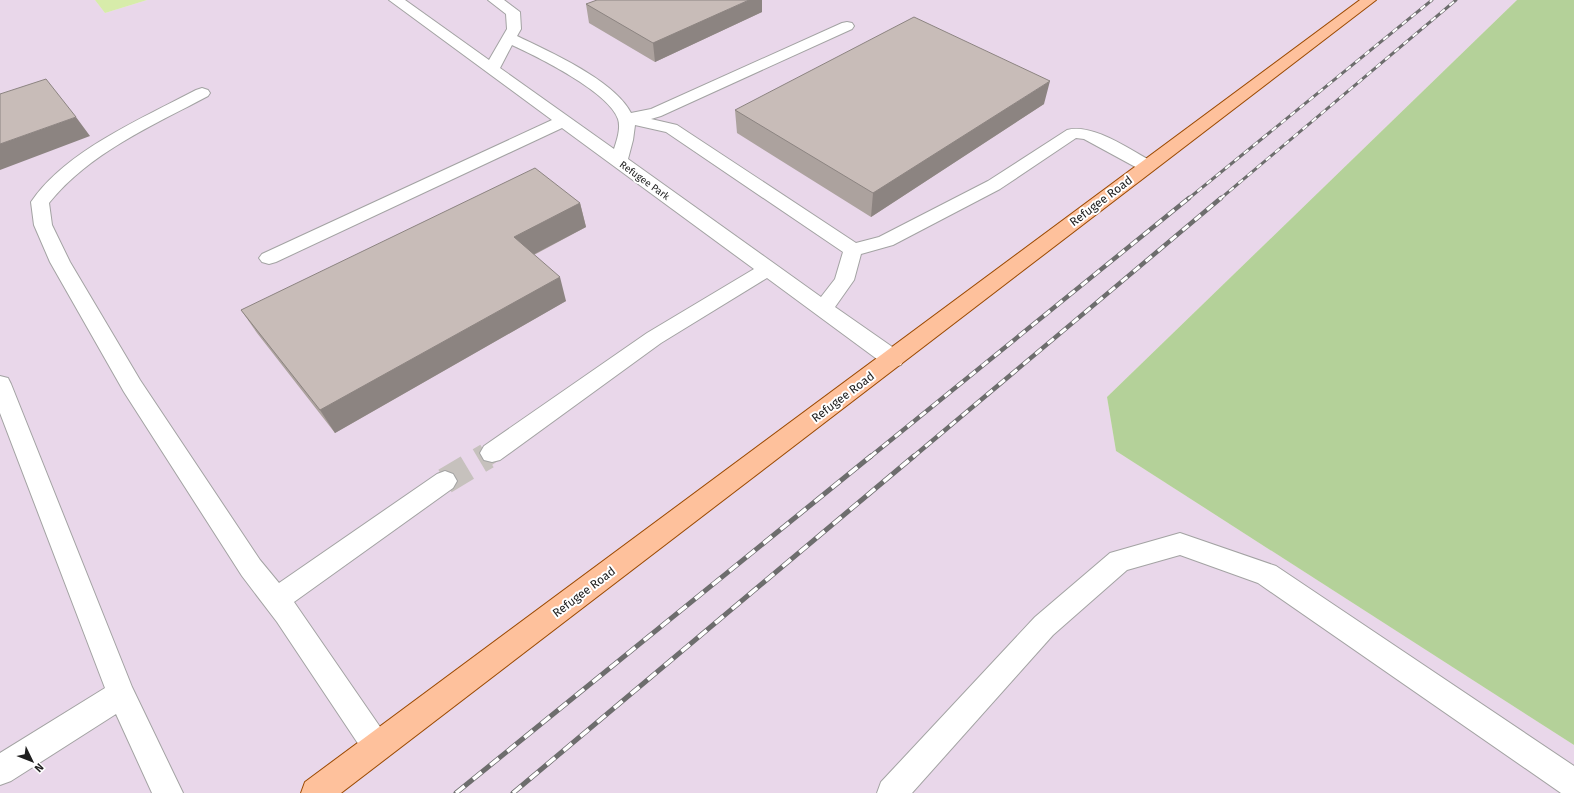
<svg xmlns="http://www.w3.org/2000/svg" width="1574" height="793" font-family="'Fira Sans',sans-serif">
<rect width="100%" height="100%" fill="#f0eae5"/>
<path fill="#e9d7ea" d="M0,0h95l10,13 42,-13h1370l-410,397 9,54 458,294v48h-1574z"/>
<path fill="#d7ecaa" d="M95,0h52l-42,13z"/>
<path fill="#b4d199" d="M1517,0h57v745l-458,-294 -9,-54z"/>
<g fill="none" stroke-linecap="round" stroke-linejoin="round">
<path stroke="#c6c1bd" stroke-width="20" stroke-dasharray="20 10" stroke-linecap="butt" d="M486,457l6,-4"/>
<path stroke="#c6c1bd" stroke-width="26" stroke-dasharray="26 14" stroke-linecap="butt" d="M445,481l42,-25"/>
<defs>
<path id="minor" d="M389,0h16l84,60 18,-31 -1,-15 -18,-14h16l16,12 1,17 -4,7c33,16 97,44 114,77l20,-4 191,-86 5,-1 5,1 2,3 -2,3 -191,87 -10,3 26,6 179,118 23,-6 109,-56 79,-51c26,-7 63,20 86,32l3,4 -3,4 -6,1 -6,-1 -57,-31 -8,-1 -76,51 -107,56 -32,9 -7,26 -19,27 66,46 3,6 -3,6 -8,2 -8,-2 -118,-87 -106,65 -161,117 -8,2 -8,-2 -4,-7 4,-7 163,-113 107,-64 -192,-141 -286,134 -7,2 -7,-2 -3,-4 3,-4 290,-134zM512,45c26,12 97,47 106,74 3,9 -1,21 -4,30l-114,-81zM635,125l31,7 177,120 -8,27 -14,18 -193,-138 5,-19z
M202,88l6,2 2,3 -2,3c-56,30 -119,57 -159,107l3,22 18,37 70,118 120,180 19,23 158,-109 8,-3 8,3 4,7 -4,7 -159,114 93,135 5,10 -5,10 -10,5 -10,-5 -90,-135 -35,-46 -118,-184 -74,-130 -16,-37 -3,-23c34,-51 112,-84 165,-112z
M0,376l8,2 3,6 121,303 51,106h-31l-36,-79 -105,67 -11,4v-32l105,-65 -105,-275z
M1180,533l96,33 298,200v27h-13l-303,-210 -78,-28 -53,15 -74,65 -141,158h-35l4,-11 154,-165 75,-64z"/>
<path id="major" d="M1360,0h16l-1035,793h-40l4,-11z"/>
</defs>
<use href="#minor" stroke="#a3a3a3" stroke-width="2"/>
<use href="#major" stroke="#9b4900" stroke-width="2"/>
<use href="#minor" fill="#fff" fill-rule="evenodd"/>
<use href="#major" fill="#fec19c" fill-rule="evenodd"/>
<defs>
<path id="rail-far2" d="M1188,199l244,-199
M1220,199l236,-199"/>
<path id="rail-far1" d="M870,457l319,-259
M913,457l308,-259"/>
<path id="rail" d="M456,793l415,-337
M513,793l401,-337"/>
</defs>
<use href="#rail-far2" stroke="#6d6d6d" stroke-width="3"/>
<use href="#rail-far1" stroke="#6d6d6d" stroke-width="4.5"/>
<use href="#rail" stroke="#6d6d6d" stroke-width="5"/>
<use href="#rail-far2" stroke="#fff" stroke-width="2" stroke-dasharray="6" stroke-linecap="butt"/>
<use href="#rail-far1" stroke="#fff" stroke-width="3" stroke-dasharray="8" stroke-linecap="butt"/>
<use href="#rail" stroke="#fff" stroke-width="3.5" stroke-dasharray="11" stroke-linecap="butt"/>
</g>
<path fill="#aca29e" d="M586,4l176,8 -107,50 -66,-39z
M1044,104l-173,113 -134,-84 -2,-23z
M580,203l6,24 -52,28 32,46 -231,132 -78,-100 -16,-23z"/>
<path fill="#8c8481" d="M749,0h13v12l-107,50 -2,-19z
M1050,81l-6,23 -173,113 2,-24z
M76,117l14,19 -90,34v-26z
M580,203l6,24 -65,34 -7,-24z
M560,277l6,24 -231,132 -15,-23z"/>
<path fill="#c8bcb8" stroke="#8c8481" d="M597,0h152l-96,43 -67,-39z
M914,17l136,64 -177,112 -138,-83z
M46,79l30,38 -76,27v-50z
M535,168l45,35 -66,34 46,40 -240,133 -79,-100z"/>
<g text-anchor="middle" stroke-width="4" stroke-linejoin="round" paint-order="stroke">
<g font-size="10" fill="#1f1f1f" stroke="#fff">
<text transform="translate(645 180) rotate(36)" y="4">Refugee Park</text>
</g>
<g font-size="12" fill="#1f1f1f" stroke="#fff">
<text transform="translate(1101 201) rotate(-37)" y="4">Refugee Road</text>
<text transform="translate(843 397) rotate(-37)" y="4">Refugee Road</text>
<text transform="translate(584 592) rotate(-37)" y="4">Refugee Road</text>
</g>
</g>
<g transform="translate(32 761) rotate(133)" stroke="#ffffff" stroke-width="3" paint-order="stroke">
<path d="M0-3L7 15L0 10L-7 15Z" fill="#1f1f1f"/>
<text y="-6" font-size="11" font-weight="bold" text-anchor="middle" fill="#1f1f1f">N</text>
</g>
</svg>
